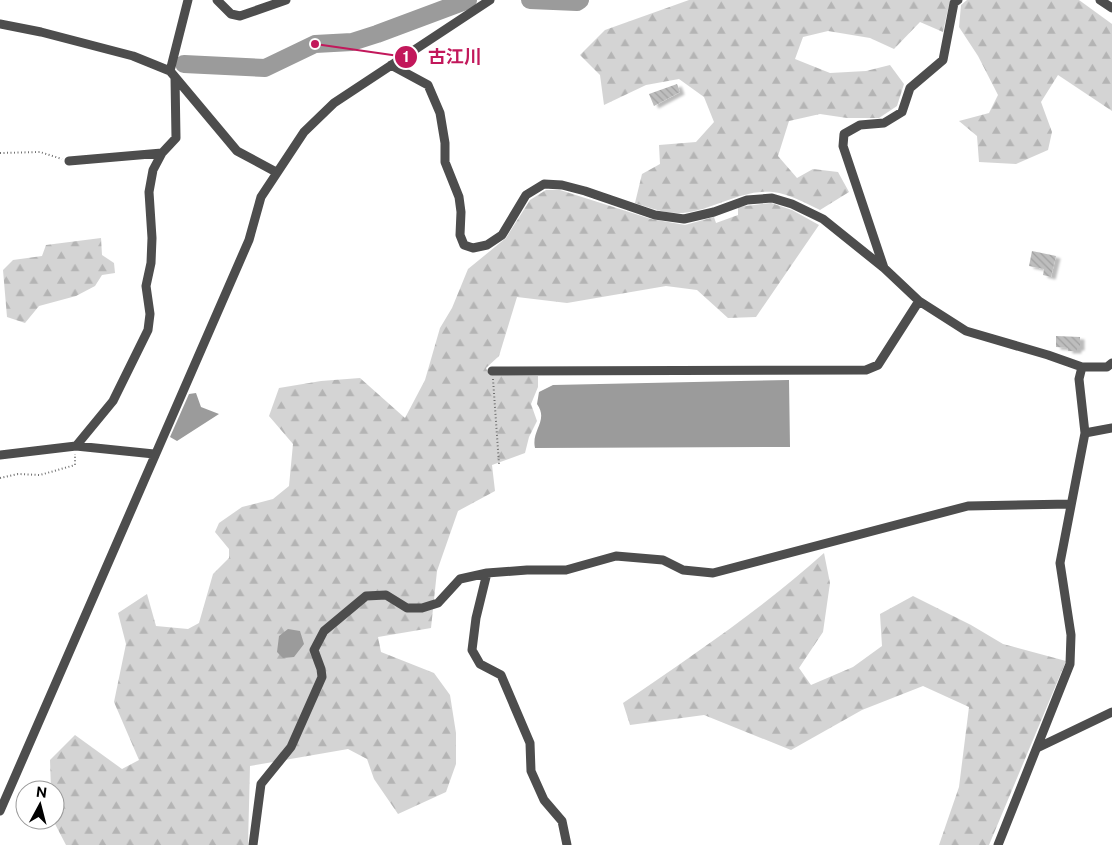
<svg xmlns="http://www.w3.org/2000/svg" width="1112" height="845" font-family="'Public Sans','Noto Sans JP',sans-serif">
<defs>
<pattern id="forest-firs" width="22" height="20" patternUnits="userSpaceOnUse" patternTransform="scale(1.25)"><rect width="22" height="20" fill="#d4d4d4"/><path d="M5 1l3.5 6h-7zM16 11l3.5 6h-7z" fill="#b4b4b4"/></pattern>
<pattern id="building-back-hatch" width="6" height="6" patternUnits="userSpaceOnUse" patternTransform="scale(1.25)"><rect width="6" height="6" fill="#bdbdbd"/><path d="M-1 5l2 2M0 0l6 6M5-1l2 2" fill="none" stroke="#a1a1a1"/></pattern>
<filter id="shadow"><feDropShadow dx="4.5" dy="2.5" stdDeviation="1" flood-color="#0004"/></filter>
</defs>
<rect width="100%" height="100%" fill="#fff"/>
<path fill="url(#forest-firs)" d="M689,0h261l-7,32 -23,-10 -26,27 -24,-11 -42,-7 -25,6 -8,22 35,14 36,-2 24,-6 14,19 -7,22 -18,12h-32l-27,-4 -31,7 -11,35 19,22 16,-9 25,3 11,20 -29,18c-15,-7 -30,-16 -47,-18 -32,-3 -59,18 -90,21 -17,1 -33,-5 -48,-10l7,-29 18,-10 -1,-19 37,-3 18,-20 -10,-25 -25,-18 -33,6 -42,20 -4,-30 -20,-20 25,-25z
M967,0h112l33,24v87l-54,-36 -17,27 11,30 -4,18 -32,14 -37,-2 -2,-26 -18,-15 30,-8 9,-18 -20,-39 -19,-29 2,-22z
M546,190h14l91,29 34,6 29,-8 2,6 22,-8v-8l33,-4 21,7 27,15 -63,92 -28,1 -31,-28 -31,-4 -99,17 -50,-6 -18,59 -13,12 3,7 49,1v11l-7,17 6,17 -8,16 -4,16 -33,12 3,26 -37,20 -21,60 -6,57 -53,9 3,15 53,21 16,22 6,38v31l-10,28 -48,22 -24,-35 -7,-20 -19,-10 -98,17 -2,79h-182l-13,-25h2v-30h-4l-1,-30 25,-25 47,34 17,-9 -25,-58 12,-58 -8,-31 29,-19 9,32 32,3 11,-6 14,-49 16,-16v-9l-14,-17 4,-9 23,-16 31,-8 16,-13 4,-42 -24,-28 10,-28 42,-7 39,-3 45,40 20,-38 15,-52 12,-20 16,-39 38,-31 24,-38z
M101,238l1,17 12,8 1,10 -13,2 -7,11 -19,10 -37,10 -14,17 -18,-6 -4,-47 10,-10 29,-4 4,-11z
M824,553l6,30 -7,49 -24,36 12,17 42,-18 29,-21 -2,-32 33,-18 58,29 32,19 63,17 -77,184h-50l20,-58 10,-80 -46,-21 -61,24 -71,40 -87,-35 -74,10 -7,-22c69,-47 139,-94 201,-150z"/>
<path fill="#9b9b9b" d="M789,380l1,67 -255,1c-4,-18 14,-27 2,-44l2,-12 14,-7z
M196,393l5,14 18,7 -42,27 -7,-4 19,-43z
M288,629l12,2 4,13 -10,13 -11,1 -6,-6 2,-16z"/>
<g fill="none" stroke-linecap="round" stroke-linejoin="round">
<path stroke="#9b9b9b" stroke-width="18" d="M530,0l47,2 3,-2
M184,64l81,4 50,-24 37,-2 25,-8 91,-34"/>
</g>
<path fill="url(#building-back-hatch)" filter="url(#shadow)" d="M677,84l3,8 -26,14 -5,-12z
M1032,251l24,5 -5,21 -8,-2 1,-6 -15,-3z
M1056,336l24,1v11h-3v3h-9v-3l-12,-1z"/>
<g fill="none" stroke-linecap="round" stroke-linejoin="round">
<path stroke="#6f6f6f" stroke-width="2" stroke-dasharray="1 2.5" stroke-linecap="butt" d="M0,153l40,-1 22,7
M493,379l6,85
M0,478l18,-4 22,1 35,-10v-11"/>
<path stroke="#4d4d4d" stroke-width="9" d="M217,0l14,14 9,2 46,-16
M1100,0l12,8
M0,24l41,8 92,24 37,15 67,80 39,21
M391,65l37,20 12,28 5,30v19l14,35 2,15 -1,23 4,10 9,3 14,-3 15,-10 24,-40 18,-11 18,1 23,6 70,24 29,4 30,-7 33,-12 25,-2 20,6 31,15 61,49 35,33 47,30 82,24 34,12h25l5,-4
M170,71l18,-71
M69,161l93,-8
M884,268l-41,-122 1,-12 16,-9 24,-2 18,-11 8,-24 33,-28 11,-57 4,-3
M492,371l374,-1 12,-5 41,-64
M1085,433l27,-5
M76,446l37,-45 35,-71 2,-16 -4,-28 5,-23 1,-25 -3,-46 4,-22 9,-17 14,-15 -1,-61
M0,455l76,-9 78,8
M487,573l-11,45 -4,32 8,14 21,11 29,68 1,28 13,29 18,21 5,24
M1037,748l75,-36
M0,811l249,-571 12,-43 43,-65 30,-29 156,-103
M253,845l8,-61 30,-37 31,-70 -1,-8 -7,-19 10,-19 42,-35 20,-1 21,13h15l16,-5 22,-24 27,-6 40,-3h39l50,-14 47,4 20,10 30,3 255,-67 103,-2
M998,845l72,-181 1,-29 -11,-72 25,-130 -6,-54 3,-12"/>
</g>
<path fill="none" stroke="#c2185b" stroke-width="2" d="M315 44L406 57"/>
<g fill="#c2185b" stroke="#fff" stroke-width="2">
<circle cx="315" cy="44" r="5"/>
<circle cx="406" cy="57" r="12"/>
</g>
<g font-size="15" text-anchor="middle" font-weight="bold" fill="#fff">
<text x="406" y="62">1</text>
</g>
<g font-size="18" text-anchor="middle" font-weight="bold" fill="#c2185b" stroke="#fff" stroke-width="4" stroke-linejoin="round" paint-order="stroke">
<text x="455" y="63">古江川</text>
</g>
<g transform="translate(40 805) rotate(7)"><circle r="24" fill="#ffffff" stroke="#999999"/>
<path d="M0-4L9 19L0 12L-9 19Z" fill="#000000"/>
<text y="-8" font-size="14" font-weight="bold" text-anchor="middle" fill="#000000">N</text>
</g>
</svg>
